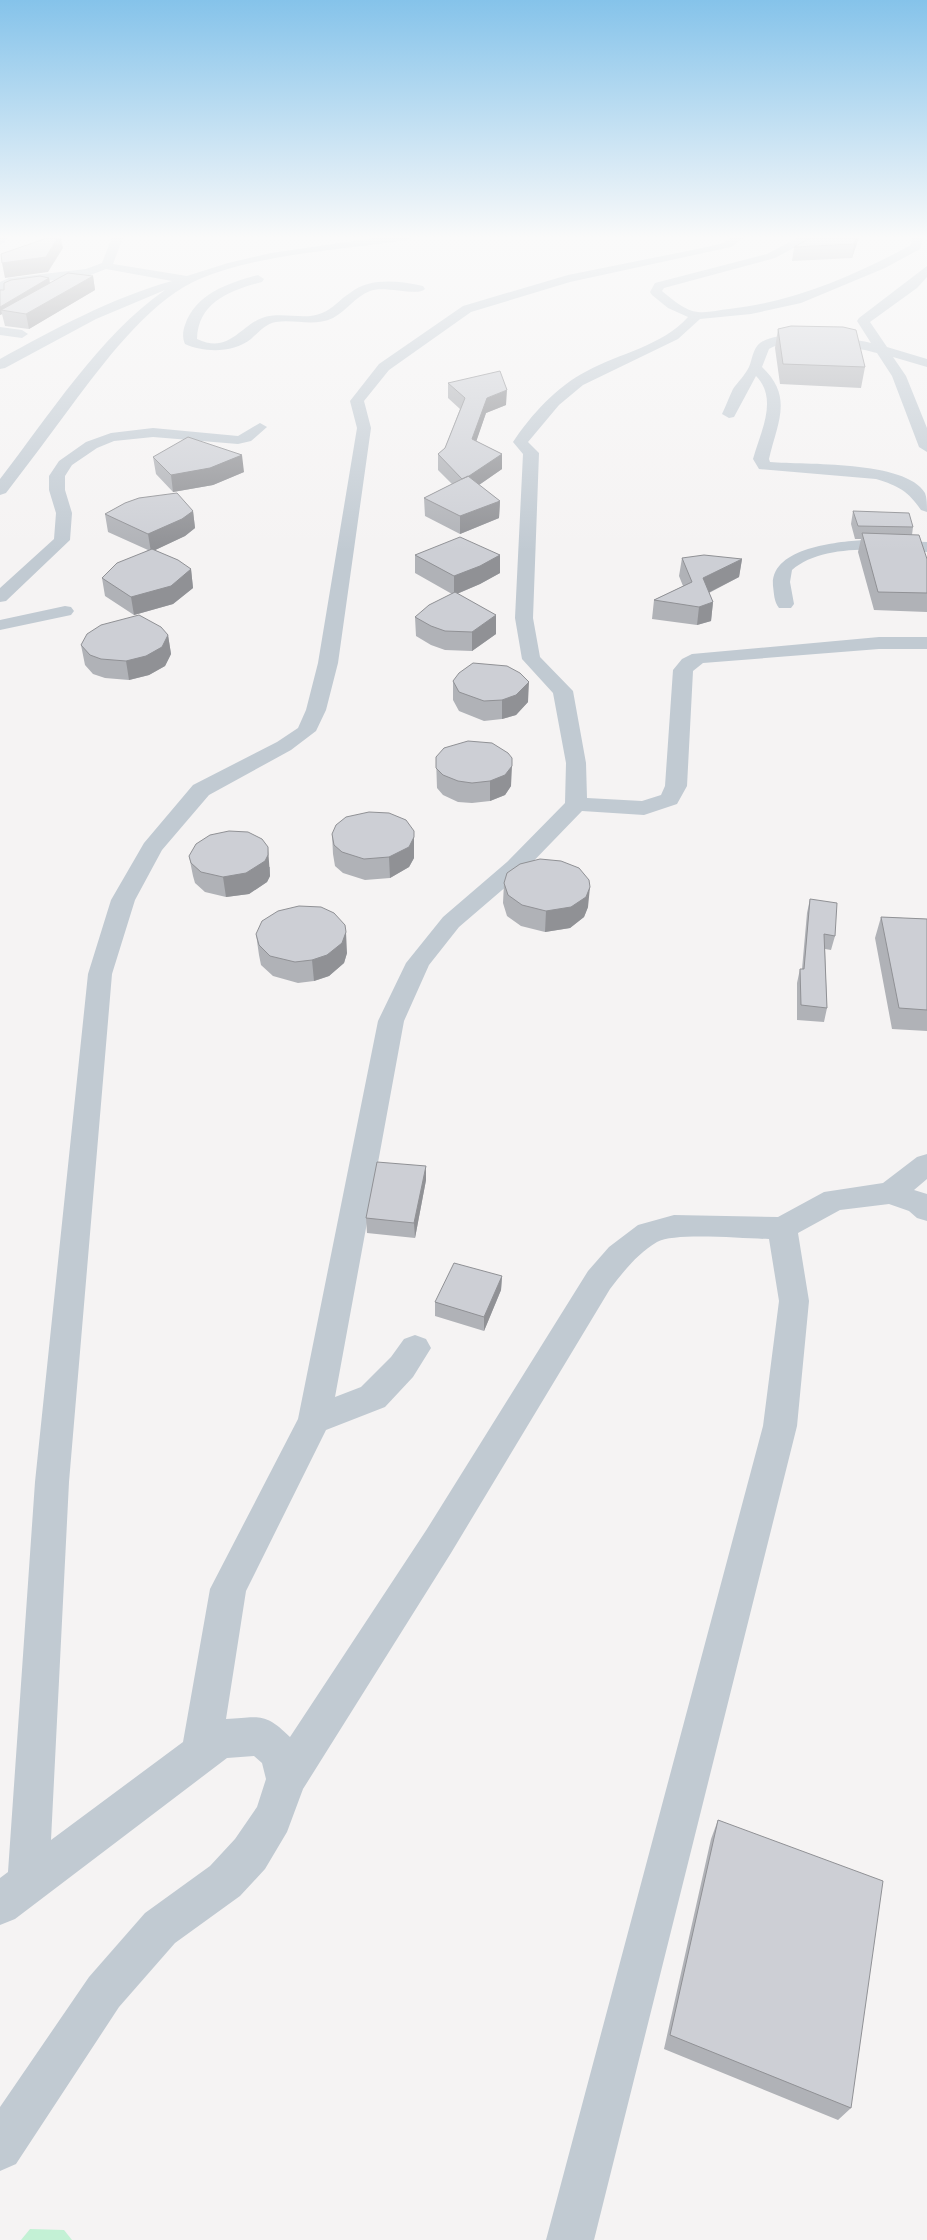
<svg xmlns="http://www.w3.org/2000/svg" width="927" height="2240" font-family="'Nunito Sans',sans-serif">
<rect width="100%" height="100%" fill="#f5f3f3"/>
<path fill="#c3f1d5" d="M30,2229l34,1 8,10h-51z"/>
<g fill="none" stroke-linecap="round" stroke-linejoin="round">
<path fill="#c1cad2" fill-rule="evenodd" d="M0,237h8l-4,6 -4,1z
M112,237h11l-10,27 74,12 41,-13 43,-10 110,-16h32l-5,3c-67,10 -155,14 -215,42 -47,23 -91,83 -121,123 -22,30 -44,59 -66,88l-6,2v-16c49,-63 99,-143 165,-189l-69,29 -91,49 -5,1v-10c55,-30 111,-61 172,-78l-66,-12 -18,7 -76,9 -12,6v-9l9,-4 77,-9 16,-6z
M731,237h14l-14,10 -161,35 -99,30 -82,58 -25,31 7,27 -33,235 -12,47 -10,21 -25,19 -82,45 -47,55 -27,50 -23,74 -43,508 -18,358 132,-98 27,-153 88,-170 80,-398 28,-58 37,-46 64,-55 58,-59 1,-40 -13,-70 -31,-34 -7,-41 8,-164 -10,-12c18,-27 44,-56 74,-71 33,-18 75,-25 101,-54l-20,-9 -16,-13 -2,-3 5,-9 112,-29 32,-17h15l-39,21 -100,27 -11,3 -2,3c10,8 23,20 36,21 10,1 21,-2 31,-3 64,-7 125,-33 182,-64l1,-8h11l-3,12 -35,19 -84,35 -50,11 -51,5 -22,20 -95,46 -24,20 -31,37 11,11 -6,165 7,39 33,34 13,72 1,35 55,3 19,-6 4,-9 8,-116 9,-11 10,-5 187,-17h48v12h-48l-176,14 -10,8 -6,115 -10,18 -33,11 -62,-4 -59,61 -64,55 -30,38 -25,56 -69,376 26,-10 30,-30 13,-18 11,-4 11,4 5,9 -18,29 -28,30 -59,23 -80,161 -20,128c33,-2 39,-7 64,18l137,-208 161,-258 21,-24 29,-22 36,-10 104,2 46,-25 59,-9 34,-26 10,-3v25l-13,11 13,4v27l-10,-3 -8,-7 -20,-7 -49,6 -42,23 11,68 -12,125 -203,814h-48l217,-814 16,-125 -10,-62c-24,0 -93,-7 -112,3 -19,11 -34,30 -47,47l-159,264 -148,236 -16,43 -22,37 -25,27 -65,47 -56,64 -103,157 -16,7v-64l89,-130 56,-64 65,-47 25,-27 22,-32 9,-28 -4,-16 -8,-7 -27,2 -212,161 -15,6v-47l8,-6 27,-390 53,-508 23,-74 33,-57 49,-58 84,-43 21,-14 8,-18 12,-47 39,-235 -7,-27 29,-37 84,-58 105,-31 139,-28 16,-4z
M927,266v11l-10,11 -47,34 17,25 40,12v8l-34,-10 13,19 21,52v24l-8,-5 -27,-71 -15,-23c-26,-7 -85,-18 -108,-4l-7,18c32,30 15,56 7,92l1,3c34,3 136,-2 155,31 2,5 2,13 2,19l-6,-2c-13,-19 -22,-24 -45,-31l-117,-10 -6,-10c7,-26 26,-60 3,-83l-22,41 -5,1 -7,-4c4,-8 7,-17 11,-25 5,-7 12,-14 16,-22 3,-7 4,-19 11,-24 20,-15 87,-6 111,0l-14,-22 2,-3z
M258,275l6,4 -2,3c-31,8 -64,20 -65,57 32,15 42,-12 65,-21 20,-7 43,3 60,-5 11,-4 18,-14 28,-20 20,-16 49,-12 73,-7l2,3c-7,8 -41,-4 -55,2 -15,6 -24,20 -37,27 -19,9 -38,1 -57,4 -11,2 -17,10 -25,17 -18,14 -46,14 -66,5 -3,-6 -2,-14 0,-19 11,-32 44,-42 73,-50z
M0,327l22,3 6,4 -6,4 -22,-3z
M260,423l7,4 -16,14 -13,3 -85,-7 -39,4 -17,7 -25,17 -7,11v14l7,23 -2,27 -64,61 -6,1v-14l54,-49 2,-26 -7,-23v-14l10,-15 27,-19 25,-9 42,-5 85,8z
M863,540l64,2v10c-38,-2 -104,-10 -135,18l-2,12 4,22 -3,4h-12c-5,-6 -5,-15 -6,-22 -3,-38 63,-44 90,-46z
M65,606l6,1 3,4 -3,4 -71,15v-10z"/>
</g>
<path fill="#b0b2b7" d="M812,237h47l-7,21 -60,3 2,-14z
M93,276l2,14 -66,39 -24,-3 -3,-12 -2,1v-25h4l45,-12 1,5z
M778,329l87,38 -4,21 -81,-4 -5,-36z
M448,383l58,22 -20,8 -10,28 26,13v15l-23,16 21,16 -1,17 -39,16 -35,-18 -1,-18 28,-14 -14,-14v-16l7,-6 15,-39 -12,-11z
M153,457l91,15 -31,13 -40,7 -17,-18z
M193,511l2,17 -10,8 -30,14 36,19 2,19 -20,16 -39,11 -29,-19 -3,-18 46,-28 -40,-18 -3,-18z
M853,511l60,16 -1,8 15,24v53l-53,-2 -16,-58 3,-13h-6l-4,-15z
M415,555h85v18l-20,11 -23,10 39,21v19l-24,17 -27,-1 -14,-5 -15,-9 -1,-19 37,-23 -37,-21z
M682,558l60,1 -3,18 -30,16 4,9 -2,19 -14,4 -45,-6 2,-19 29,-14 -4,-10z
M168,635l3,19 -6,12 -16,9 -20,5 -24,-2 -12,-4 -8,-9 -4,-20z
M453,681l75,21 -12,13 -14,4 -18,2 -25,-10 -6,-11z
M436,757l75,29 -6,9 -15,6 -18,2 -14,-1 -15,-7 -6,-7z
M332,834l82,24 -5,9 -19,11 -25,2 -22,-7 -8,-7 -2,-12z
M189,856l81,11v9l-3,6 -18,12 -23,3 -21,-5 -10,-9 -2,-7z
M504,883l84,24 -4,10 -14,11 -25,4 -24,-6 -14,-10 -4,-13z
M810,899l25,37 -4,14 -6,-1 2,59 -3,14 -27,-2v-37l3,-14h2l5,-56z
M881,917l46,2v112l-35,-2 -17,-91z
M256,934l91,19 -3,10 -15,13 -15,5 -16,2 -25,-7 -12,-11 -2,-10z
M426,1166v14l-11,58 -48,-5 -1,-15z
M502,1276l-1,14 -17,41 -49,-15v-14z
M718,1820l133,288 -13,12 -174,-71 47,-210z"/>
<path fill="#909195" d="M58,237h3l2,11 -15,24 -43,6 -3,-15z
M856,237h3l-7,21 2,-14z
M93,276l2,14 -66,39 -3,-15z
M49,278l1,7 -49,25 1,4 -2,1v-8z
M507,390l-1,15 -20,8 -14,41v-15l15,-41z
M502,454v15l-39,27v-16z
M242,455l2,17 -31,13 -40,7 -2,-17z
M500,501l-1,17 -39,16v-18z
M193,511l2,17 -10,8 -34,16 -3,-18z
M500,555v18l-20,11 -26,11v-19z
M742,559l-3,18 -39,20 3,-19z
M191,569l2,19 -20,16 -39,11 -3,-18z
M713,602l-2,19 -14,4 2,-18z
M496,615v19l-24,17v-19z
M168,635l3,19 -6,12 -16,9 -20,5 -3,-19z
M529,682l-1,20 -12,13 -14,4v-19z
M512,766l-1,20 -6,9 -15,6v-20z
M414,831v27l-5,9 -19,11 -1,-21z
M268,847l2,29 -3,6 -18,12 -23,3 -3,-20z
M590,887l-2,20 -4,10 -14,11 -25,4 1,-21z
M346,932l1,21 -3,10 -15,13 -15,5 -2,-21z
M426,1166v14l-11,58 -1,-15z
M502,1276l-1,14 -17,41v-14z"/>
<path fill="#cdcfd5" stroke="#909195" d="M50,237h8l-12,20 -44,6 -1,-9z
M812,237h44l-2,7 -60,3z
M68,273l25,3 -67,38 -25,-4z
M40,276l9,2 -49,29v-17h4v-7l7,-3z
M791,326l52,1 13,3 9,37 -82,-3 -5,-35z
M500,371l7,19 -20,8 -15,41 30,15 -33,22 -7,3 -24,-25 7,-6 20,-50 -17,-15z
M188,437l54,18 -32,13 -39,7 -18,-18z
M468,476l32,25 -40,15 -36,-18z
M177,493l16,18 -11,8 -34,15 -43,-20 20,-11 14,-5z
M853,511l56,2 4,14 -55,-1z
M862,533l57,2 8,24v34l-49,-1z
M460,537l40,18 -20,11 -26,10 -39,-21z
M152,549l26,11 13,9 -20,17 -40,11 -29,-19 15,-15z
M704,555l38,4 -39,19 10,24 -14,5 -45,-7 38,-18 -10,-24z
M455,592l41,23 -24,17 -27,-1 -14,-5 -16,-9 14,-12z
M139,615l22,12 7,8 -6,12 -16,9 -20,5 -25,-2 -11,-4 -9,-10 6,-11 14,-9z
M473,663l34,3 13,7 9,9 -13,13 -14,5 -18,1 -25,-9 -6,-11 6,-8z
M468,741l24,2 16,10 4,5v8l-7,9 -15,6 -18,2 -14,-2 -15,-6 -7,-7v-11l8,-9z
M369,812l20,1 17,7 8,11v6l-5,10 -20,10 -25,2 -22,-7 -8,-7 -2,-11 4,-9 10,-8z
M229,831l19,1 14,7 6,8v8l-3,6 -19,12 -23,4 -22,-5 -10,-9 -2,-7 7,-12 14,-9z
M540,859l21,2 18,7 10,12 1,7 -4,10 -15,10 -25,4 -24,-6 -14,-10 -4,-12 3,-10 13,-9z
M810,899l27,4 -2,33 -11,-2 3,74 -26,-3 -1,-36h4z
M299,906l22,1 13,6 11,12 1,7 -4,11 -15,12 -15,5 -17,2 -25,-6 -11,-11 -3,-11 6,-13 16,-10z
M881,917l46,2v91l-28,-2z
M377,1162l49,4 -12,57 -48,-5z
M454,1263l48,13 -18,41 -49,-15z
M718,1820l165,61 -32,227 -181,-73z"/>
<linearGradient id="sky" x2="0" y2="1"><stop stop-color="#85c3ea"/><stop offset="0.43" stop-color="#fafafa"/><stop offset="1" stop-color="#fafafa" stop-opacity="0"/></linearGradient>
<rect width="927" height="551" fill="url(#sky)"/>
</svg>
